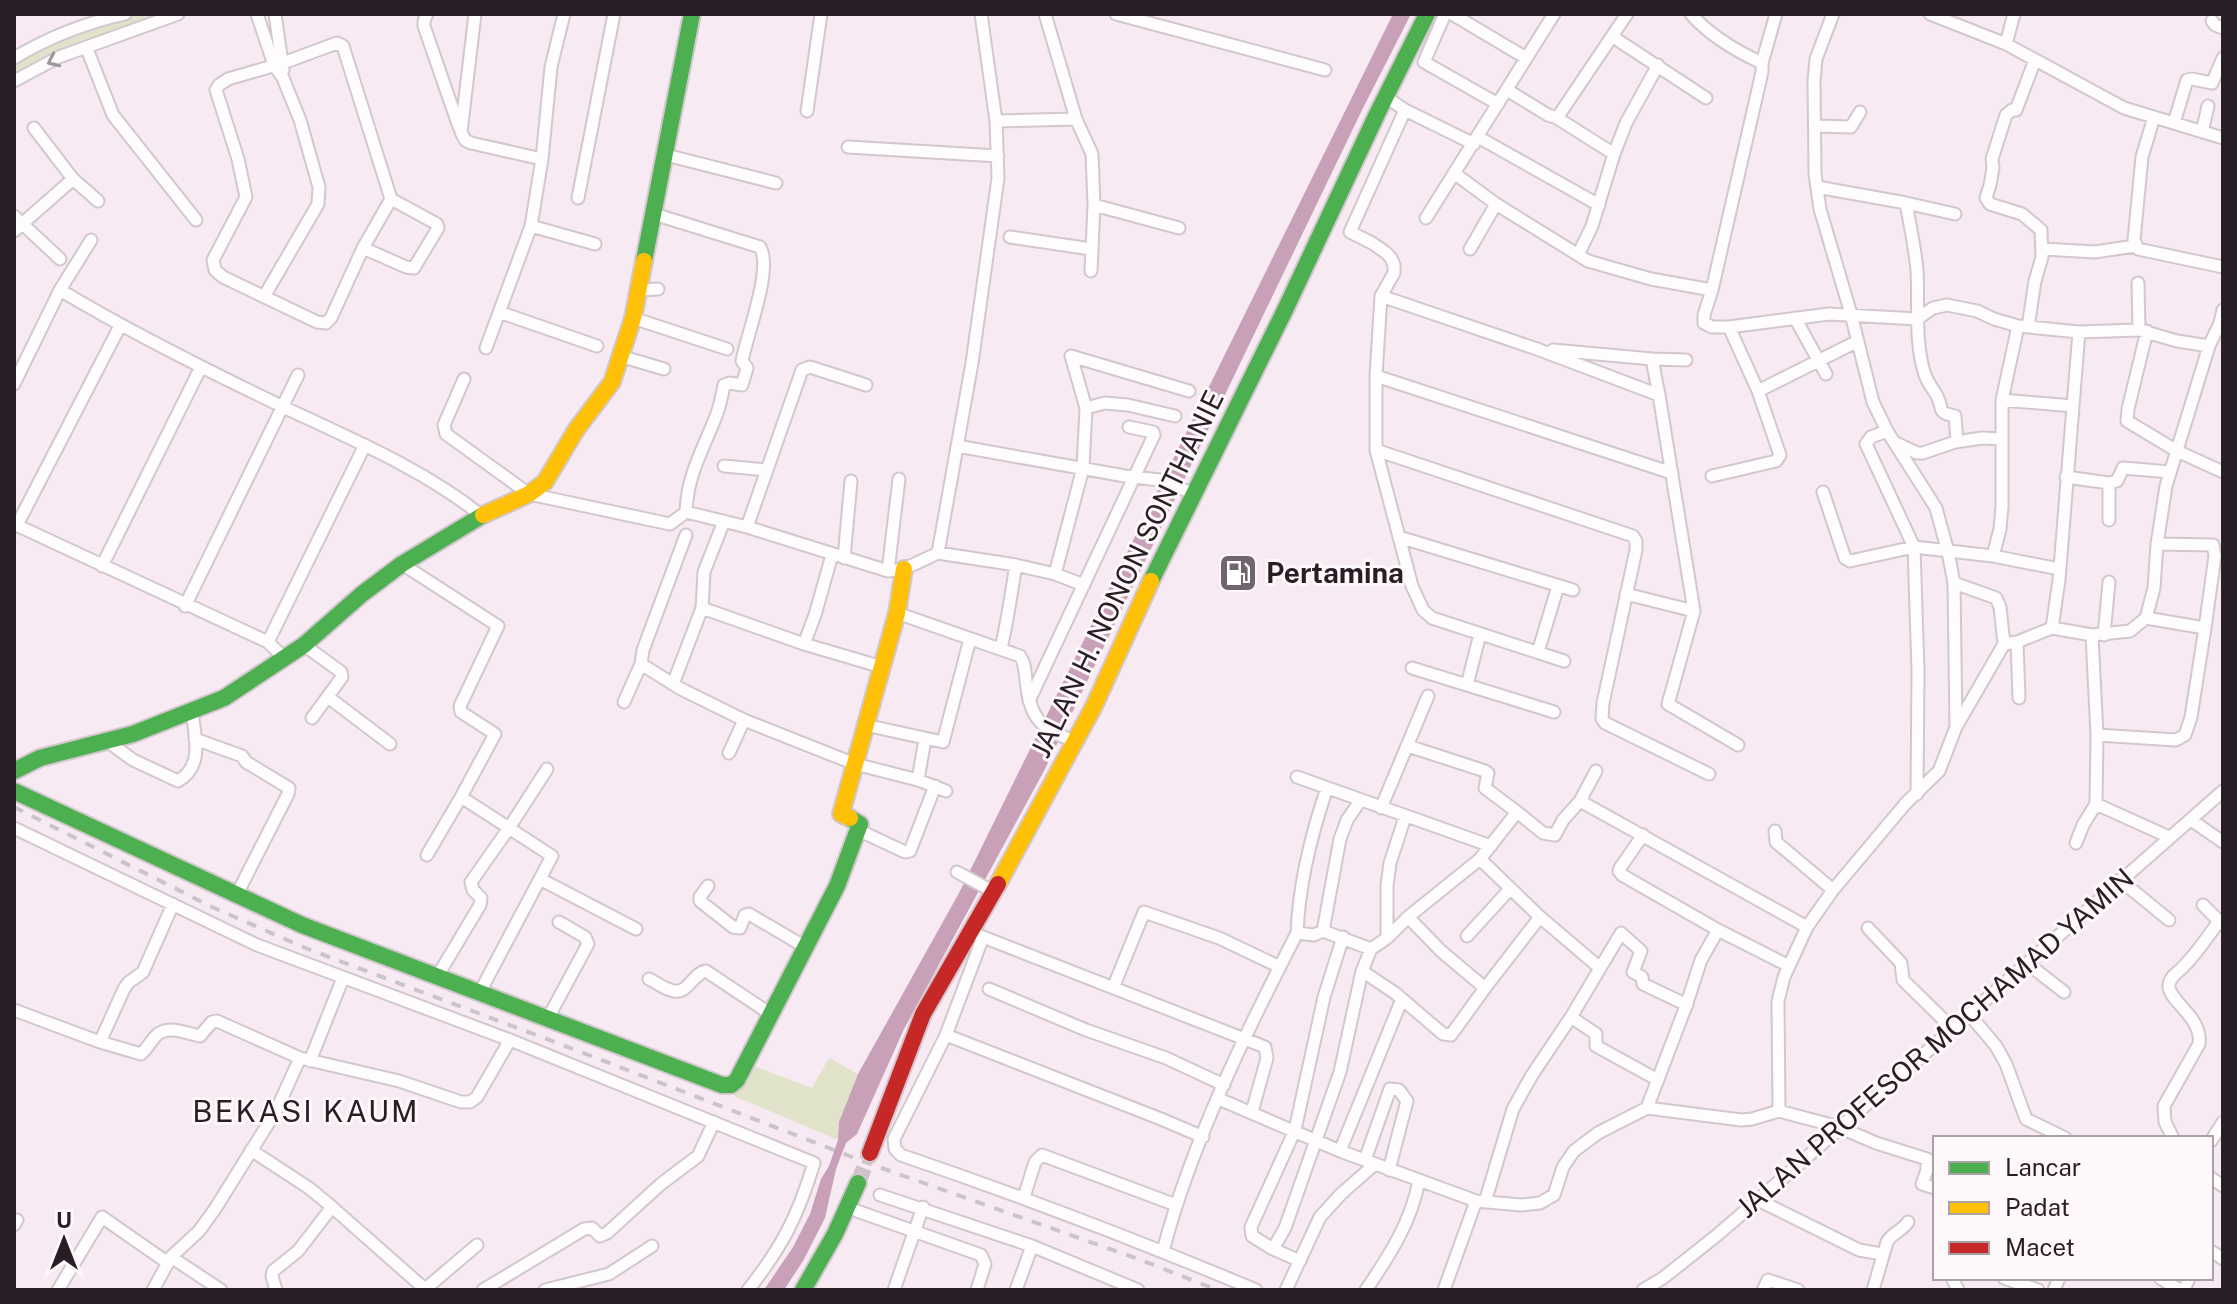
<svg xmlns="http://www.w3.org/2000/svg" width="2237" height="1304" font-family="'Public Sans',sans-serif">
<rect width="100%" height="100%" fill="#f8eaf2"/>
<path fill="#e0e2ca" d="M126,14h52l-164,67v-23z
M829,1058l29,16 -19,48 -1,18 -104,-44 17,-31 61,23z"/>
<path fill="#c8a1b9" d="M1393,14h18l-49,96 -317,659 -141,260 -47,105 -11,9 -10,26 -11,49 -22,43 -19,29h-20l29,-43 17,-33 11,-35 8,-13 9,-26 1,-18 19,-48 101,-181z"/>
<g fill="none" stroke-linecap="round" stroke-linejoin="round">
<path stroke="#cfc1c9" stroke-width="16" stroke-dasharray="16 8" stroke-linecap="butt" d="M858,1183l12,-30"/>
<defs>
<path id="street" d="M257,14l17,51 9,13 17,42 19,67 -1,17 -53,91
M275,14l8,56
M427,14l-3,7v5l35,101
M475,14l-14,118 4,8 6,3 71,16
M1045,14l31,105 16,35 2,51 -3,66
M1116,14l209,56
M1445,14l-21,48 74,42
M1452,14l74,44
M1691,14c19,22 45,37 71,49
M1776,14l-14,49v9l-50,218 -8,25v8l8,4h17l100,-13 88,5 16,-11 14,-3 30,6 17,8 24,7 61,6 60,-2 38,11 32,5
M1833,14l-17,45 -2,22 1,93 5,35 31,105 22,88 14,29 49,77 12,44 6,31 2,144
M1930,14l76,30 118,64 99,30
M2212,21l3,4 8,3
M1613,37l93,61
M2006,44l8,-30
M87,49l26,66 83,105
M14,58c35,-21 71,-35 111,-44
M14,81l45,-24 119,-43
M1507,90l41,25 9,3
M1386,97l19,13 69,34
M1405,110l-55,122 22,11 13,9 6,6 3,7v8l-13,23 -5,80v74l36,136 11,24 9,8 132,43
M807,111l14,-97
M2154,117l-12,40 -8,83 4,9 85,18
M996,121l80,-2
M2174,123l13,-43 5,-1 20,4 11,-25
M1816,126l35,1 9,-15
M34,128l39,51 25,22
M2202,132l6,-26
M1478,137l121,68
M848,147l150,9
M1614,154l12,-31 32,-58
M666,155l110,28
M1454,173l42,31 92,57 63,18 61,11
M1817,187l89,16 49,11
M578,198l36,-184
M1906,203c4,22 9,45 11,67 2,33 -3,72 8,105 3,8 8,14 12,21 7,14 -1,16 18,20l2,26
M1094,205l85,23
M654,214l106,33c13,22 -13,87 -18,114l5,7 -5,17 -12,-2 -6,2c-2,11 -4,21 -8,31 -13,34 -29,59 -30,96
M14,216l46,43
M1426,218l128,-204
M531,226l64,18
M14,231l59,-52
M1010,237l81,12
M363,248l43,19 8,1 24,-40 -1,-4 -46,-25 -48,-153 -6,-3 -54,20 -55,16 -9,6 -3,5 22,69 8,38 -33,63 2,10 8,7 94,45 9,1 5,-5 32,-70 28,-49
M1470,249l26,-45
M2043,249l52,3 40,-6
M1578,255l14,-29 22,-72 -57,-36 70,-104
M2138,283l1,47
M60,290c75,45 154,84 234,122 64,30 132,59 188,104
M640,290l18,-1
M1381,296l156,53 122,46 35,216 -26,93 70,41
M499,312l98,34
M633,318l94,31
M1795,318l31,56
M2028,327l7,-46 7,-24 -1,-27 -19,-16 -32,-10 -4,-6 4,-13 3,-17 -1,-9 14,-44 6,-5h4l19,-50
M2147,331l-19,78 -1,12 50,30 46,21
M486,348l45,-122 11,-67 9,-92 13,-53
M1553,350l99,9 34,1
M620,356l44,13
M1652,359l7,36
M1376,376l296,97
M464,379l-20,46 2,9 83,60 141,30 16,-12 61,15 141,44 16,-2 34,-16 78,12 39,9 29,11
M14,384l46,-94 31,-50
M1758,391l100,-50
M2002,400l71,6
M1086,408l19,-5 23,2 47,11
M1887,431l-16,6 -5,7 48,103 4,124 -1,123
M1896,443l21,10h6l32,-11 27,-4 20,1
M957,446l168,30 35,4 35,14
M1376,450l257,86 3,5v9l-33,153 -1,16 3,4 104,51
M724,466l43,4
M1712,476l64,-15 4,-6 -22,-64 -29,-64
M2066,477l43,6v37
M2109,483l8,-2 6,-13 47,4
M1823,492l22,66 5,3 64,-14 79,9 66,13
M14,524l254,118 17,17
M17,525l103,-199
M747,527l55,-157 8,-3 56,18
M1399,537l174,53
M2157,544l56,1 2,11 -10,72
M938,553l34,-190 26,-185 -2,-57 -15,-107
M1993,556l7,-27 2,-22v-107l16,-74
M844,558l7,-77
M402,564l96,62 -38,80 1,6 34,22 -34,63
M102,566l99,-199
M888,571l11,-92
M1055,574l28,-106 3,-60 -15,-52 118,35
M1954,583l42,15 4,9 4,37
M1626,594l68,17
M185,606l113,-231
M702,608l102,36 11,-29 17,-60
M897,613l123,43c5,7 5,15 6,25 5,39 13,46 50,61
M2052,628l7,-48 20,-248
M2104,635l5,-53
M268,642l97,-197
M2017,642l2,56
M804,644l78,23
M304,645l37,27 1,5 -30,41
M1001,648c7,-28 10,-55 15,-83
M1538,652l20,-66
M641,664l40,25 63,31 -15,33
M1412,668l142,44
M673,684l29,-76 2,-36 20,-51
M1467,685l13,-51
M328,697l62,47
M1029,701l125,-266 -1,-3 -24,-5
M624,702l17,-38 2,-14 43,-115
M744,720l111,44 63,16 28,11
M865,725l78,17 27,-103
M2097,735l79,5 9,-5 6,-18 14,-89 -59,-10
M195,739l47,17 4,6 43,26 -1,6 -52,102
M107,741l26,19 45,21c26,-15 17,-44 14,-69
M1408,746l77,25 3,2 -3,15 32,24
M1297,777l194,69
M918,780l7,-41
M1360,801l-13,19 -7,19 -17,92 48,18 16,-11 21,-21 72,-58 37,-47 26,21 12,2 8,-15 17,-19 227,126
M1580,801l16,-30
M2096,804l73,33
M1381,808l47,-112
M2191,820l32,22
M14,828l243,117 253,95 304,123c-16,53 -32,84 -66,127
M858,830l47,22 5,-1 25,-65
M1775,831l1,11 57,48
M1643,835l-23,33 -1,3 3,4 96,55 71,36
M2076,843l7,-18 13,-21 1,-69 -5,-100
M427,855l34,-58 48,31 38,-59
M1480,859l60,58 60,51
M957,872l37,20
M540,879l96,50
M2120,880l49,40
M708,886l-8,11v4l33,26 7,1 5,-13 4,-1 58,34
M2203,905l19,19
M1408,917l33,34 44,37
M1868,928l33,35 2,17 49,48
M1297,933c2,-50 14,-98 30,-145
M978,935l287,112 2,11 -15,54
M1467,936l43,-47
M983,937l-37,98 -52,104 1,10 6,6c120,41 238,86 355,135
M1387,938v-52l3,-23 15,-46
M2027,963l37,29
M1362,971l33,22 48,41 8,1 34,-47 55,-71
M437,977l43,-72 1,-7 -8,-8 -2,-8 38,-54 43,28 -72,136
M649,979c8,4 17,11 25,12 14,3 19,-18 32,-20l66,44
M1113,988l31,-76 75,26 61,29
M989,989l97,41 80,28 58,27
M1402,999l-62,152 136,50 45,4 19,-2 14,-8 9,-28 11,-16 24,-18 49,-25 94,12 11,-1 27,-8 60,16 37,16 51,16v11l-5,14 13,4
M14,1010l86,32 41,12c6,-5 8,-10 13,-16 11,-15 31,-5 46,-2l12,-14 5,-1 83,37 99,23 62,21h9l7,-5 33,-57
M1969,1014l27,32 10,18 20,55 39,19
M1571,1017l25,17v12l62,34
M548,1018l40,-74 -3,-7 -26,-15
M946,1035l215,84 42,18
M100,1042l24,-53 4,-6 15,-11 30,-68
M310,1061l33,-83
M1219,1099l121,52
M1647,1108l39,-102 15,-46 17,-30
M1779,1111l-1,-110 6,-24 23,-50 26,-37 73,-87 33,-32 17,-44 48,-83 13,-2 35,-14 40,7 38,-4 16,-13 8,-30 3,-44 9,-58 43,-140 11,-23 3,-13
M2173,1138l-8,-16 -1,-16 35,-62c4,-27 -32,-44 -30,-59 1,-7 6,-11 11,-15 15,-14 27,-32 39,-49
M2211,1141l12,-19
M251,1150l58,38 23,19 94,83
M1365,1160l25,-71 9,1 8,11 -18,69
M2211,1178l12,8
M880,1195l152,51 106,44
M1024,1197l11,-35 7,-7 134,50
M1758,1200l101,50 23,4
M1485,1202l28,-93 19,-34 39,-58 50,-84 20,18 -8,21 9,5 1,7 44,21
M857,1211l124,44 4,9 -8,26
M14,1225l3,-5
M1273,1249l12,-21 55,-156 22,-101 9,-22
M1163,1251c28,-107 83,-219 134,-318l17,2 9,-4
M2211,1251l12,8
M171,1257l50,33
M1300,1261l-27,-12 -21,-13 -1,-9 44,-97 29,-133 19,-60
M1952,1278l6,12
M2004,1278l34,12
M2160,1278l20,12
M58,1290l44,-73 66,46
M153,1290l18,-33 28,-26 16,-22 61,-98 24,-53
M276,1290l-4,-14 1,-5 25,-20 34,-44
M424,1290l53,-45
M483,1290l101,-61 8,-1 8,8 7,-3 54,-49 37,-28 16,-34
M545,1290l64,-16 43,-28
M894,1290l29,-83
M1016,1290l16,-44
M1286,1290l34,-73 21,-23 34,-30
M1366,1290c23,-34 46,-69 53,-110
M1444,1290l32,-89
M1643,1290l20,-12 53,-42 42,-36 465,-409
M1763,1290l5,-10 30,10
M1873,1290l14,-48c5,-9 15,-11 21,-20
M2054,1290l5,-12
M2184,1290l5,-12"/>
<path id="fast" d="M644,261l48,-247
M1151,581l134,-271 93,-198 49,-98
M14,771l26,-13 93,-24 91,-36 80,-53 58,-51 40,-30 81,-49
M14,791l288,134 420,160h9l6,-5 100,-194 23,-62 -10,-6
M803,1290l32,-56 23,-51"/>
<path id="slow" d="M483,515l46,-21 16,-12 31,-52 36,-48 21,-64 11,-57
M850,818l-9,-4 56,-201 7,-44
M998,884l96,-178 57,-125"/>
<path id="jam" d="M870,1153l53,-139 75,-130"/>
</defs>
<use href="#street" stroke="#d3c7ce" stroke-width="15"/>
<use href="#fast" stroke="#d3c7ce" stroke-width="20"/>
<use href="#slow" stroke="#d3c7ce" stroke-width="20"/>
<use href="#jam" stroke="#d3c7ce" stroke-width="20"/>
<use href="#street" stroke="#fefcfd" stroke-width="11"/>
<use href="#fast" stroke="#4caf50" stroke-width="16"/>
<use href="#slow" stroke="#ffc107" stroke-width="16"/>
<use href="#jam" stroke="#c62828" stroke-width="16"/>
<path stroke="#c9c5c8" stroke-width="4" stroke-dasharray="10 10" stroke-linecap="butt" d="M14,807l198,100 96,42 265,100 300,116 268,95 76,30"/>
</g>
<defs><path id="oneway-chevron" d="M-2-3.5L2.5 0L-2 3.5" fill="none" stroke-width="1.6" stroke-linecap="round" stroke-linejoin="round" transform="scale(2)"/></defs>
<use stroke="#9e989c" href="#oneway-chevron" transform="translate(53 61) rotate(155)"/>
<defs>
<symbol id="fuel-square" viewBox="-11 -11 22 22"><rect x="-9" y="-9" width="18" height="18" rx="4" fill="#71656d" stroke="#fef8fb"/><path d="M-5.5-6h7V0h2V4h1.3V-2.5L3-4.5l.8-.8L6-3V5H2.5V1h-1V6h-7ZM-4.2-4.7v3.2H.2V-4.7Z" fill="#fff"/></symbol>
</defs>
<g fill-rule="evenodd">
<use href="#fuel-square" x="1216" y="551" width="44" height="44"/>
</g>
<g text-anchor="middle" stroke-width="6" stroke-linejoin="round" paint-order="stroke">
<g font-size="28" font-weight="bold" fill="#291e25" stroke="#fef8fb" text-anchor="start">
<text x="1266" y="583">Pertamina</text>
</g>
<g font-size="28" fill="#291e25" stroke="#fef8fb">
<text transform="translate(1127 574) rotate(-64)" y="10">JALAN H. NONON SONTHANIE</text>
<text transform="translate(1935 1043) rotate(-41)" y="10">JALAN PROFESOR MOCHAMAD YAMIN</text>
</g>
<g font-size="30" letter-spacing="2" fill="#291e25" stroke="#fef8fb">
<text x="306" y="1122">BEKASI KAUM</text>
</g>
</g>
<rect width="2237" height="1304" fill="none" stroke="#291e25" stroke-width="32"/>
<rect x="1933" y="1136" width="280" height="144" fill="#fef8fb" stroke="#a9a1a5" stroke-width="2"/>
<rect x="1949" y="1162" width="40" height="12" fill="#4caf50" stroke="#a9a1a5" stroke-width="2"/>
<text x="2005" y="1176" font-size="24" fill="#291e25">Lancar</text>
<rect x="1949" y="1202" width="40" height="12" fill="#ffc107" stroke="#a9a1a5" stroke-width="2"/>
<text x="2005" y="1216" font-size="24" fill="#291e25">Padat</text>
<rect x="1949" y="1242" width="40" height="12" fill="#c62828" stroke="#a9a1a5" stroke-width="2"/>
<text x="2005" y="1256" font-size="24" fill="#291e25">Macet</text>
<g transform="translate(64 1240)" stroke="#fef8fb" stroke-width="6" paint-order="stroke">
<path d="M0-6L14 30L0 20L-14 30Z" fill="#291e25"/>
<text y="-12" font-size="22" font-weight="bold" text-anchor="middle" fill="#291e25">U</text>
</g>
</svg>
